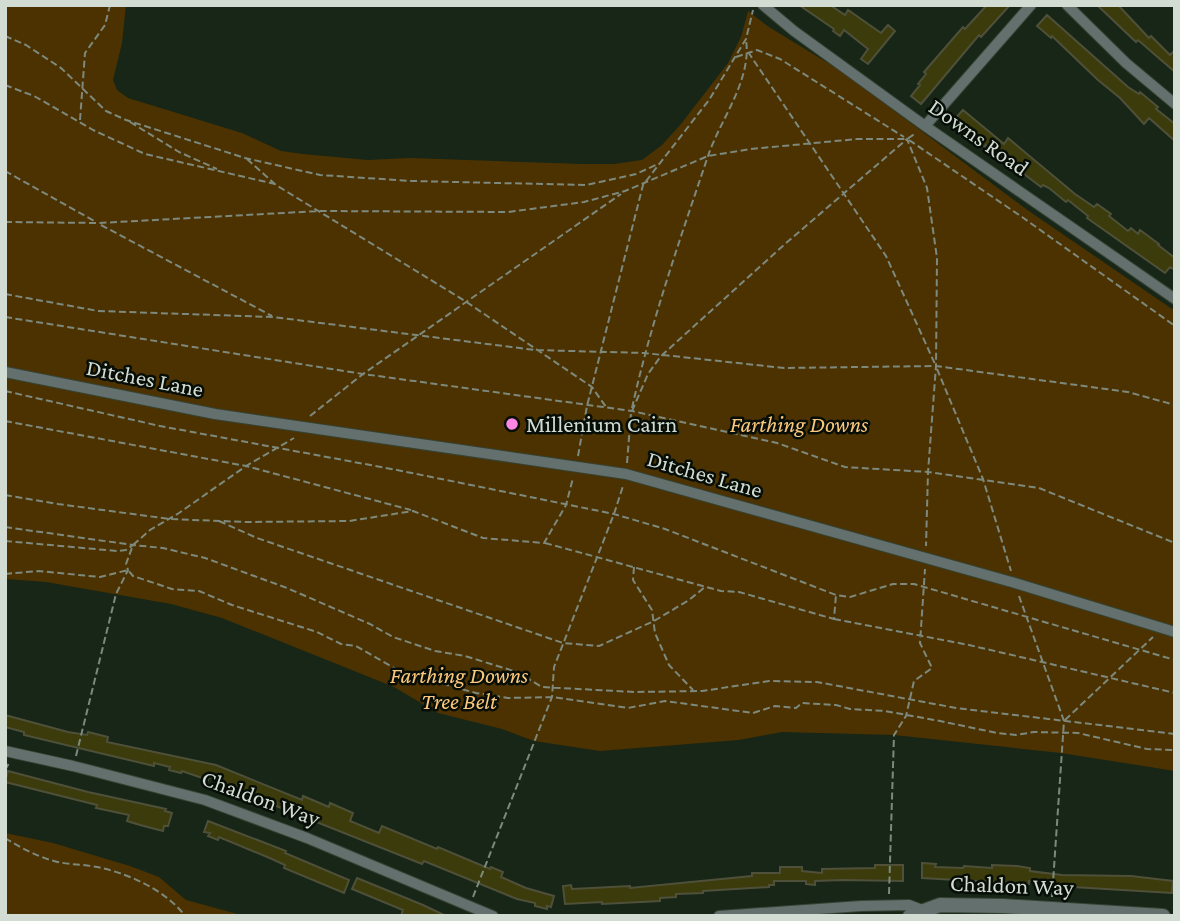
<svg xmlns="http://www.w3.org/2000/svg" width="1180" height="921" font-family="'Crimson Pro',serif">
<rect width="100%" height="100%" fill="#172616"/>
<path fill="#4c3201" d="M5,5h121l-4,38 -9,37 4,10 11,8 114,35 39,18 22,3 65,6 42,-2 172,6h32l28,-4 20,-15 19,-21 47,-61 13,-26 7,-26 21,16 72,44 185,138 149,102v460l-114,-18 -167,-18 -112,-3 -43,8 -139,11 -66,-10 -32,-12 -64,-16 -44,-26 -172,-69 -51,-14 -125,-22 -41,-3z
M5,833l48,10 77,23 29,11 27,23 55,15 21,1h-257z"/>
<path fill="#3b3b0c" stroke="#4f5039" stroke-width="2" d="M799,5h31l15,10 3,-5 33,23 7,-8 7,6 -27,33 -7,-5 7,-10 -24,-19 -4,6 -7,-5 1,-2z
M987,5h23l-29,32 -2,-2 -58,69 -10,-8 9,-11 -2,-1 8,-10 -2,-2 39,-45 2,2z
M1097,5h21l31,33 2,-2 19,19 5,-5v22l-37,-32 -2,2z
M1047,15l81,72 11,7 1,-2 18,15 -2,2 19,15v17l-26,-23 -5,6 -24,-26 -22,-18 -46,-44 -1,2 -14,-12z
M963,110l41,34 4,-6 67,56 19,13 3,-3 14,10 -2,2 19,15 3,-3 7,6 2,-4 19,14 -1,1 17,13v12l-5,-3 -5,6 -78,-55 1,-2 -20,-16 -2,2 -17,-14 -6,-3 -2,2 -55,-42 -1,2 -31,-27z
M5,715l63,17 19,3 1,-3 20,5 -1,5 109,23 86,35 1,-4 26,11 1,-4 23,10 -3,8 29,12 3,-7 55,23 1,-2 52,22 1,-2 12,5 -2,5 25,11 28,8 -3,11 -4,-1v3l-12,-3v-3l-18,-4 -93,-38 -2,3 -146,-58 1,-3 -53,-19 1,-2 -16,-5 -1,3 -26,-9 -1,2 -12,-3 1,-3 -16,-4v3l-130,-31v-3l-19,-5z
M8,771l80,21 78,17 -1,2 7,2 -4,13h-4l-1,5 -23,-6 -13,-4 2,-6 -33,-7 1,-3 -92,-23z
M208,821l78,30 -1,2 64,27 -5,13 -60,-25 1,-3 -13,-6 -53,-22 -1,3 -10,-4 2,-3 -6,-1z
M922,863l14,1 -1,3 28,1 1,-2 28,2v-3l25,1 13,2v3l32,4 69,1 42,5 -1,12 -116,-7v-2l-27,-3v3l-107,-6z
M875,865h28v16l-60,-1 -28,1v4l-9,-1v-3h-32v4h-5v2l-66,4v2l-27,1v3l-16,1v3l-58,3v-2l-37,2 -2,-18 8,-1 1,4 58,-3v2l122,-12v-3h28v-6h22v4l20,2v-4l53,-1z
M357,878l66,27 23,11h-45l2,-6 -51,-21z"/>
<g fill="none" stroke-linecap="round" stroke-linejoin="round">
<defs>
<path id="minor" d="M763,5l31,26 131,95 250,173
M1067,5l59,58 49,41
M925,126l106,-121
M5,372l210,42 411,60 389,109 160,49
M5,751l68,15 132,34 102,38 186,78
M719,916l142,-10 48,-1 13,5"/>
<path id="tertiary" d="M910,916l30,-11 63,1 160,10"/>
</defs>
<use href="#minor" stroke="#354334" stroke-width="12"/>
<use href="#tertiary" stroke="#354334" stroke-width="16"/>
<path stroke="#7d897d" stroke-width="2" stroke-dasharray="7 3.5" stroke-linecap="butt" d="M5,36l21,9 35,23 45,43 20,9 119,38 75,17 92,6 174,4 50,-11 22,-10
M748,52l138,204 49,108
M736,57l21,-7 23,9 124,78
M5,85l29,11 59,34 52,24 130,30
M80,120l5,-67 20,-28 5,-20
M130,122l49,30 38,17
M909,140l113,77 153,109
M247,159l29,26 189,116 127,86 14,20
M5,171l91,51
M5,222l94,1 221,-12 188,1 76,-10 41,-11 83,-35 43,-7 106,-10h50l9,-6
M101,225l171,91
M5,294l93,17 175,6 262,33 109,3 140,15 152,-2 192,26 47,13
M5,317l358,57 269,37 145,32 68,24 83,5 111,16 136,55
M937,369l46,110 28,92
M5,391l155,35 237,44 217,44 51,15 171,66 14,2 43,-13h21l261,76
M632,408c19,-86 48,-169 76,-252 12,-36 44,-76 38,-116
M632,411l16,-37 13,-18 124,-112 122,-105 20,49 10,70 -1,108 -8,106 -2,74
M310,416l53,-42 258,-180
M5,421l241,45 165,44
M578,456l9,-50 56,-221 66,-85 37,-61 7,-29
M627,463l4,-50
M5,495l53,9 112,15 76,3 103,-1 64,-10 70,27 61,5 22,-38 7,-27
M219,521l38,17 306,105 36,3 55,-25 35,-21 16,-13
M5,527l128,18
M5,541l112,10 9,-1 7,-5 30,3 42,10 82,30 83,36 23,13 42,14 30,5 52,16 25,15 92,5 68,-1 67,-10 48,1 139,26 219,26
M545,543l176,48 18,1 95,27 2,-24
M634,567l-1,13 19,30 3,23 14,32 24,25
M5,574l33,-3 62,6 28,-7 5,6 39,13 27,2 33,14 85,27 24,12 15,2 47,27 73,20 32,5 44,-1 76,11 37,-7 88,12 22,-7 21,2 6,-5 34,2 14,4 35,2 55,10 57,12 19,2 18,-3 44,1 69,16 28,1
M1019,596l45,125 -12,176
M834,619l135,26 206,48
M1065,720l88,-83
M76,756l40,-162 12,-24 -2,-6 7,-19 17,-15 29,-17 67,-47 48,-28
M5,770l4,-7
M5,838c16,10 31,18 49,23 14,4 28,3 43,6 30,6 69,23 88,49
M889,894l5,-159 12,-19 8,-35 18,-13 -12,-25 5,-74
M473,897l79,-200 2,-30 60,-153 9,-28"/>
<use href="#minor" stroke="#63706d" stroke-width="10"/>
<use href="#tertiary" stroke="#63706d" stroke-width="14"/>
</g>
<circle fill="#fc86e4" stroke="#070d07" stroke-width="2.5" cx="512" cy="424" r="7"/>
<g text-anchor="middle" stroke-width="5" stroke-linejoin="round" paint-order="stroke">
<g font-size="23" fill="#d2dcd2" stroke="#070d07">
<text transform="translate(979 137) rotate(35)" y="8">Downs Road</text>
<text transform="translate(145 378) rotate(11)" y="8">Ditches Lane</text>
<text transform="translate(705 474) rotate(16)" y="8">Ditches Lane</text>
<text transform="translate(261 798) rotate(20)" y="8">Chaldon Way</text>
<text transform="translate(1012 885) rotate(2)" y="8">Chaldon Way</text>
</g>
<g font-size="23" fill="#d2dcd2" stroke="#070d07" text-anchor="start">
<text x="526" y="432">Millenium Cairn</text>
</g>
<g font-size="23" font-style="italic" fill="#fbc77a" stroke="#070d07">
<text x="799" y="432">Farthing Downs</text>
<text x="459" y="683">Farthing Downs<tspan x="459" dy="26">Tree Belt</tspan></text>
</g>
</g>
<rect width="1180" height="921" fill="none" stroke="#d2dcd2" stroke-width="14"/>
</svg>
